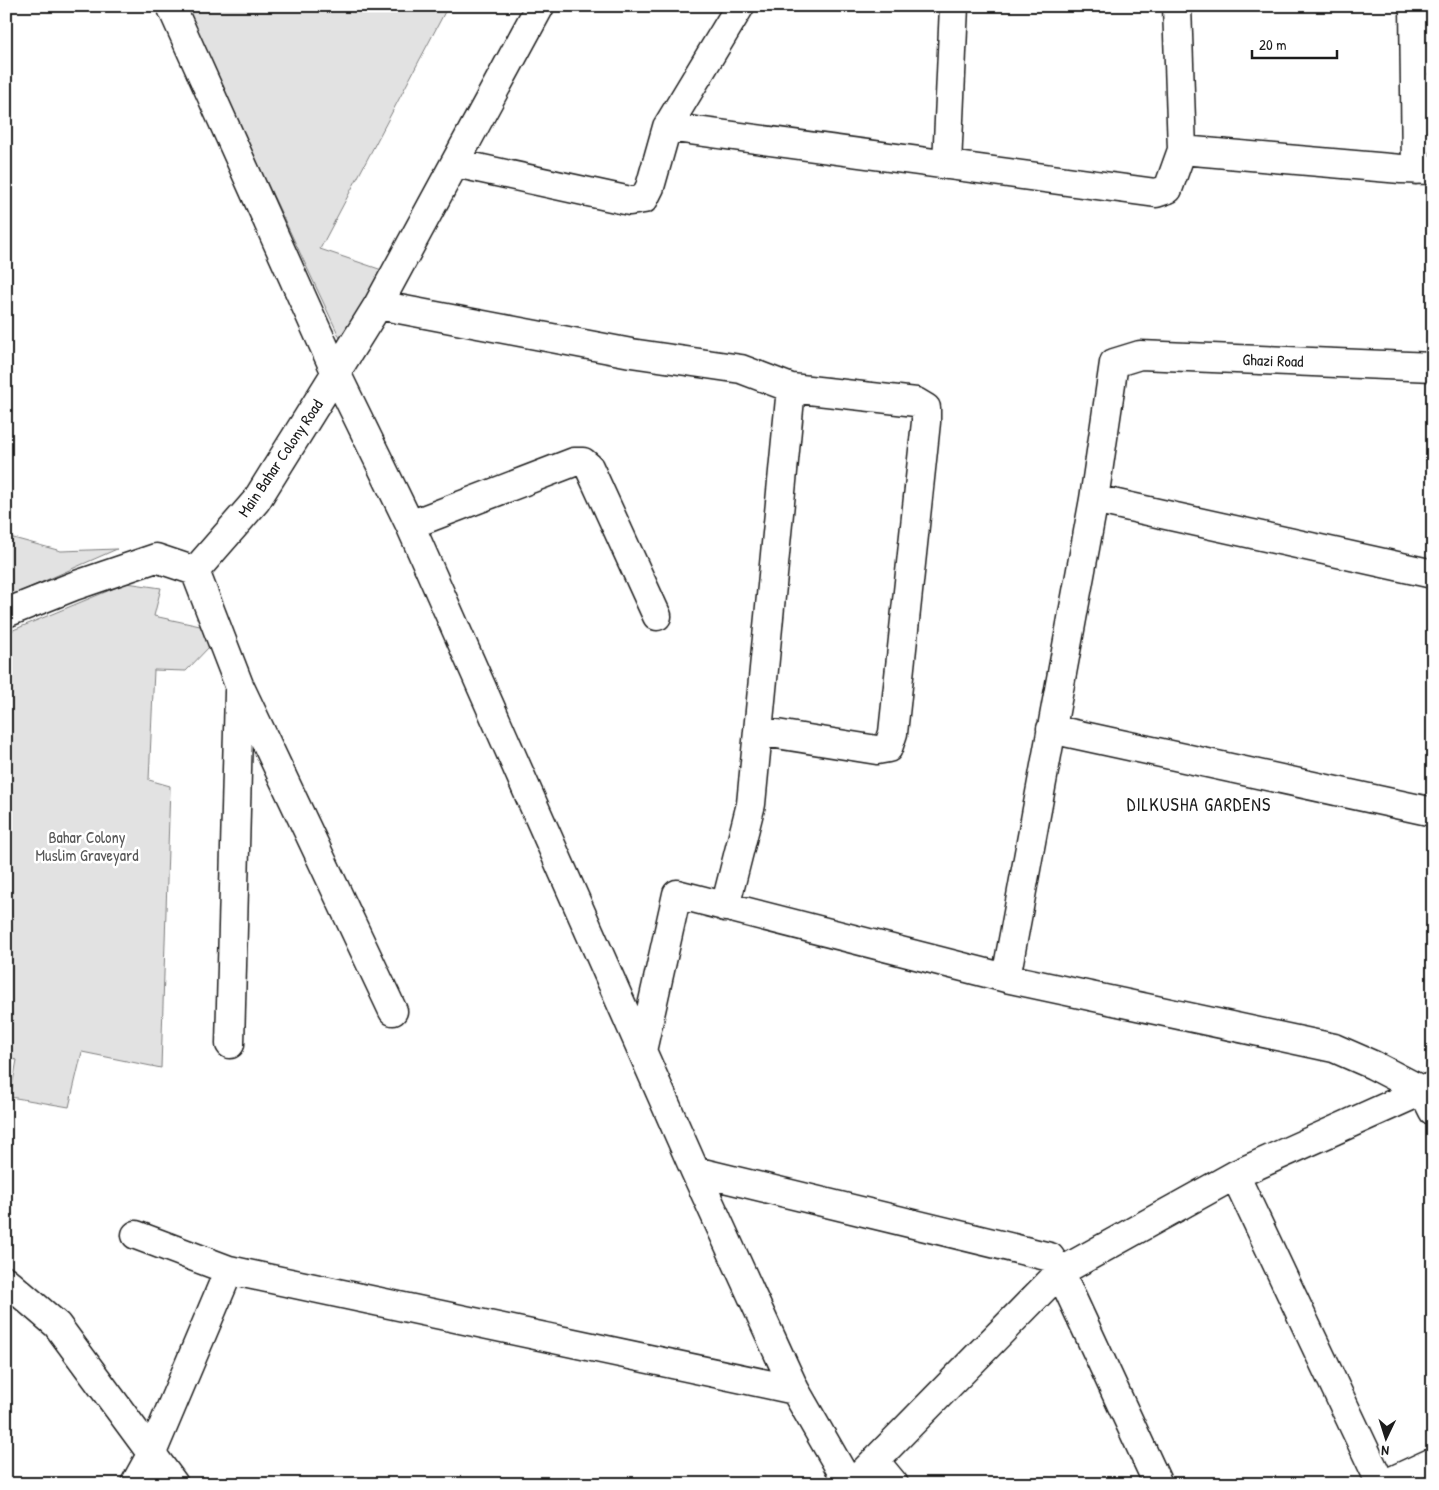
<svg xmlns="http://www.w3.org/2000/svg" width="1439" height="1490" font-family="'Patrick Hand',sans-serif">
<rect width="100%" height="100%" fill="#fff"/>
<filter id="ink" filterUnits="userSpaceOnUse"><feTurbulence type="fractalNoise" baseFrequency=".02" numOctaves="2"/><feDisplacementMap in="SourceGraphic" scale="10" xChannelSelector="R" yChannelSelector="G"/><feConvolveMatrix kernelMatrix="1 2 1 2 8 2 1 2 1" color-interpolation-filters="sRGB"/></filter>
<g filter="url(#ink)">
<path fill="#e2e2e2" stroke="#7f7f7f" d="M184,6h264l-128,243 65,22 -45,67z
M6,536l55,15 56,-2 -111,49z
M127,583l34,5 -7,28 46,10 11,19 -25,26 -32,-1 -5,110 21,6 -9,282 -79,-16 -13,55 -59,-10 7,-37 -11,-2v-425z"/>
<g fill="none" stroke-linecap="round" stroke-linejoin="round">
<defs>
<path id="minor" d="M171,6l165,367 74,152 285,646 100,219 54,94
M1177,6l5,144 219,19 32,1
M1414,6l2,164
M667,127l489,66 12,-4 14,-39
M455,163l175,38 14,-2 6,-12 17,-60 73,-121
M947,165l7,-159
M378,305l162,-299
M1094,499l20,-136 26,-8 293,12
M410,525l164,-63h9l6,5 68,149
M195,571l44,114 154,326
M6,613l68,-27 82,-28 39,13 61,-70 122,-196 253,48 110,16 50,19 -40,416 -26,103
M1051,729l382,83
M758,731l119,19 11,-2 5,-15 33,-311v-14l-10,-6 -125,-14
M1006,978l88,-479 339,75
M230,1044l9,-352
M642,1051l35,-157 329,84 328,70 39,17 50,26 10,20
M695,1171l355,86 10,15 98,212
M1235,1175l146,309
M136,1235l93,35 566,120
M6,1281l51,44 117,159
M875,1461l19,23
M135,1484l16,-29 78,-185
M852,1484l208,-212 175,-97 198,-89
M1385,1484l48,-22"/>
</defs>
<use href="#minor" stroke="#1c1c1c" stroke-width="31"/>
<use href="#minor" stroke="#fff" stroke-width="28"/>
</g>
</g>
<g text-anchor="middle" stroke-width="5" stroke-linejoin="round" paint-order="stroke">
<g font-size="16" fill="#1c1c1c" stroke="#fff">
<text transform="translate(1273 360) rotate(2)" y="6">Ghazi Road</text>
<text transform="translate(280 458) rotate(-56)" y="6">Main Bahar Colony Road</text>
</g>
<g font-size="16" fill="#575757" stroke="#fff">
<text x="87" y="843">Bahar Colony<tspan x="87" dy="18">Muslim Graveyard</tspan></text>
</g>
<g font-size="18" letter-spacing="1" fill="#1c1c1c" stroke="#fff">
<text x="1199" y="811">DILKUSHA GARDENS</text>
</g>
</g>
<rect width="1439" height="1490" fill="none" stroke="#fff" stroke-width="25"/>
<rect x="12" y="12" width="1414" height="1465" fill="none" stroke="#1c1c1c" stroke-width="2" filter="url(#ink)"/>
<g transform="translate(1386 1438) rotate(184)" stroke="#ffffff" stroke-width="4" paint-order="stroke">
<path d="M0-4L9 19L0 12L-9 19Z" fill="#1c1c1c"/>
<text y="-8" font-size="14" font-weight="bold" text-anchor="middle" fill="#1c1c1c">N</text>
</g>
<path d="M1252 50v8h85v-8" fill="none" stroke="#1c1c1c" stroke-width="2.5"/>
<text x="1259" y="50" font-size="15" fill="#1c1c1c" stroke="#ffffff" stroke-width="4" paint-order="stroke">20 m</text>
</svg>
